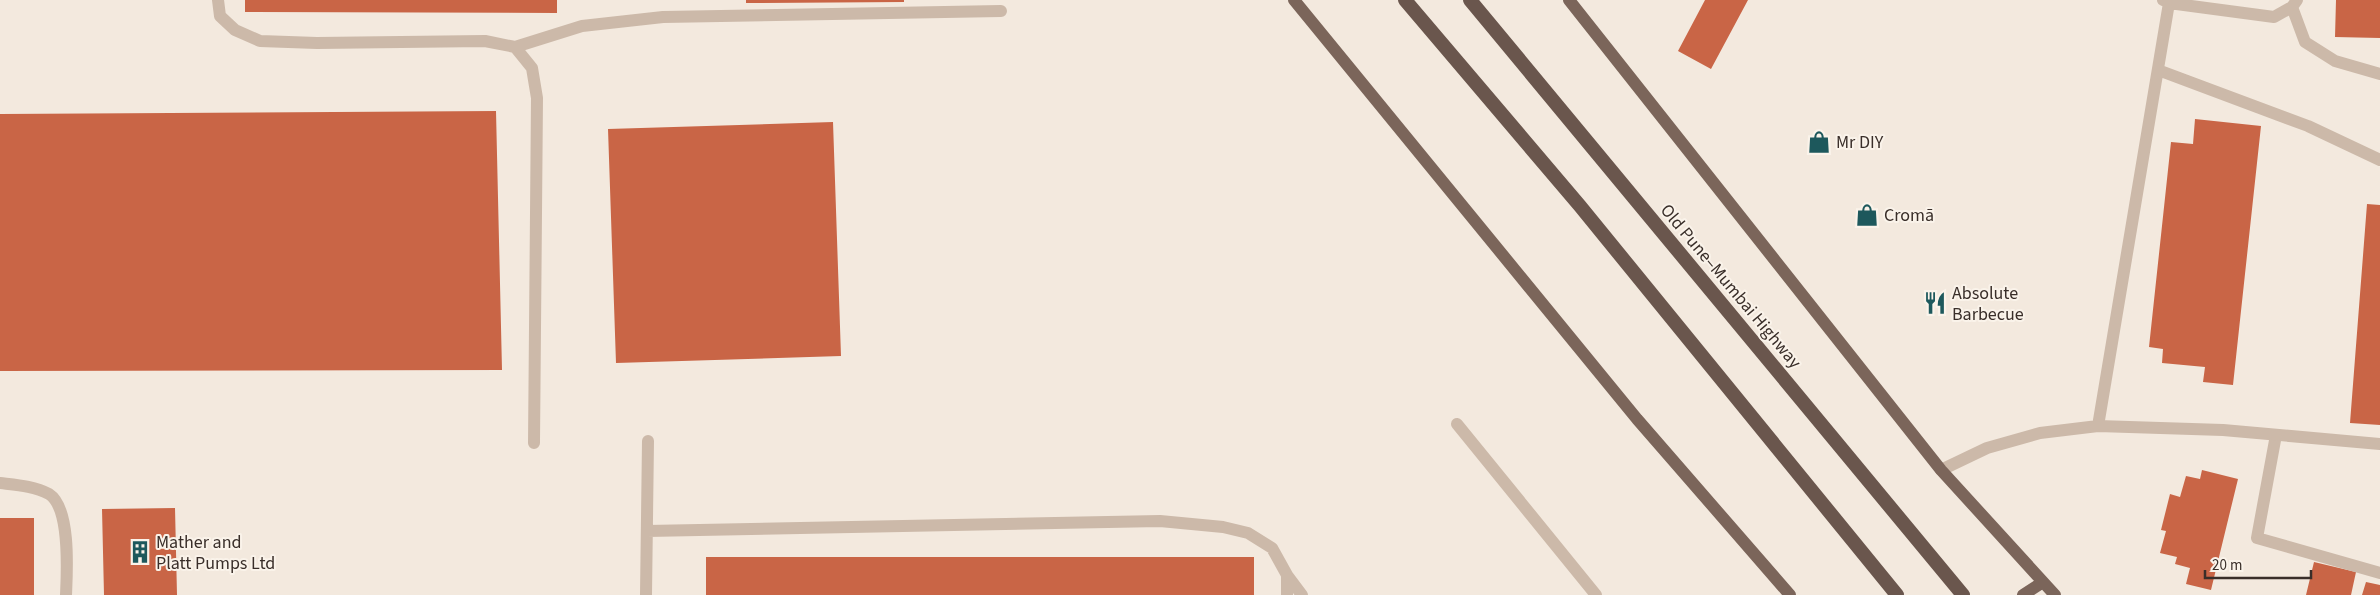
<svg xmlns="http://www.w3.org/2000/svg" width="2380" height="595" font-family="'Source Sans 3',sans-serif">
<rect width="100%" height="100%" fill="#f3e9de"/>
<path fill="#c96546" d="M245,0h312v13l-312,-1z
M746,0h158v2l-158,1z
M1705,0h43l-37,69 -33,-18z
M2336,0h44v38l-45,-1z
M496,111l6,259 -502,1v-257z
M2195,119l66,7 -28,259 -30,-3 2,-15 -43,-4 1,-14 -14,-2 22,-205 22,2z
M833,122l8,234 -225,7 -8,-234z
M2367,204l13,1v220l-30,-2z
M2202,470l36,9 -27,111 -25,-6 4,-16 -15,-4 2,-7 -17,-4 6,-22 -5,-1 9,-36 10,3 6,-21 14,3z
M175,508l2,87h-73l-2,-86z
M0,518h34v77h-34z
M706,557h548v38h-548z
M2314,562l42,10 -5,23h-45z
M2366,582l14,3v10h-18z"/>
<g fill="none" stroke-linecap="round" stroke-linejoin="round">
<path stroke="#ccb9a9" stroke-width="12" d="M218,0l2,16 15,14 25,11 57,2 168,-2 30,6 17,21 5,30 -3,345
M515,47l67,-21 81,-9 338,-6
M1457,424l139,171
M2276,435l-19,103 123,35
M0,483c17,2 34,3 49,11 22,14 18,78 17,101
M647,531l513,-10 63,6 25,6 24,15 15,27v20
M1287,575l15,20
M646,595l2,-154"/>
<path stroke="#ccb9a9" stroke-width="12" d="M2163,0l6,3 105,14 18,-10 5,-7
M2292,7l13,35 30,19 45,13
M2158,70l150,56 72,34
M2098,426l71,-423
M1941,470l46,-22 53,-15 58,-7 125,4 157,14"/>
<path stroke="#7b655a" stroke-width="12" d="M1294,0l343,419 153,176
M1569,0l372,470 114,125
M2023,595l20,-13"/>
<path stroke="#6a564d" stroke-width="14" d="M1405,0l175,206 317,389
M1470,0l493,595"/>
</g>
<defs>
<symbol id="shop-bare" viewBox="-9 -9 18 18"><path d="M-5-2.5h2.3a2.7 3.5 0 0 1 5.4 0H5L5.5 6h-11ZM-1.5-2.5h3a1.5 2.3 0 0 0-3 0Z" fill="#1d585c" stroke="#faf3ea" stroke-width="2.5" paint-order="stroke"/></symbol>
<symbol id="restaurant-bare" viewBox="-9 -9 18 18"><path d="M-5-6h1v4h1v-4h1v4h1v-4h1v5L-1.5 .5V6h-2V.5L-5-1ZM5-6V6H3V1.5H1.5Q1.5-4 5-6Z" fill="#1d585c" stroke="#faf3ea" stroke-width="2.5" paint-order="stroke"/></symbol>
<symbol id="building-bare" viewBox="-9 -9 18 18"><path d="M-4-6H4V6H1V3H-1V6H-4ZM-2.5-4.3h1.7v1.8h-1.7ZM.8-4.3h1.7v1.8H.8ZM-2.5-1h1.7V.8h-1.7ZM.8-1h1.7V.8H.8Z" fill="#1d585c" stroke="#faf3ea" stroke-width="2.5" paint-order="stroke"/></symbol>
</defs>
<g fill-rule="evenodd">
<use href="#shop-bare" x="1803" y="126" width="32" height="32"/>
<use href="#shop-bare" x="1851" y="199" width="32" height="32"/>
<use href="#restaurant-bare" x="1919" y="287" width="32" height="32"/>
<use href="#building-bare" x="124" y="536" width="32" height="32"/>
</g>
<g text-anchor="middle" stroke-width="4" stroke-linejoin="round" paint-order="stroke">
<g font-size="18" fill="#392e29" stroke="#faf3ea" text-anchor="start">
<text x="1836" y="148">Mr DIY</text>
<text x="1884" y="221">Cromā</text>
<text x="1952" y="299">Absolute<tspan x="1952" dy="21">Barbecue</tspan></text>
<text x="156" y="548">Mather and<tspan x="156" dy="21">Platt Pumps Ltd</tspan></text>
</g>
<g font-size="18" fill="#392e29" stroke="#faf3ea">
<text transform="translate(1731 286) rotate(50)" y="6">Old Pune–Mumbai Highway</text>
</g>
</g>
<path d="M2205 570v8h106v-8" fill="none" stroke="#392e29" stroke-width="2.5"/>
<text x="2212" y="570" font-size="15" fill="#392e29" stroke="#faf3ea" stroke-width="4" paint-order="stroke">20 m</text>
</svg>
